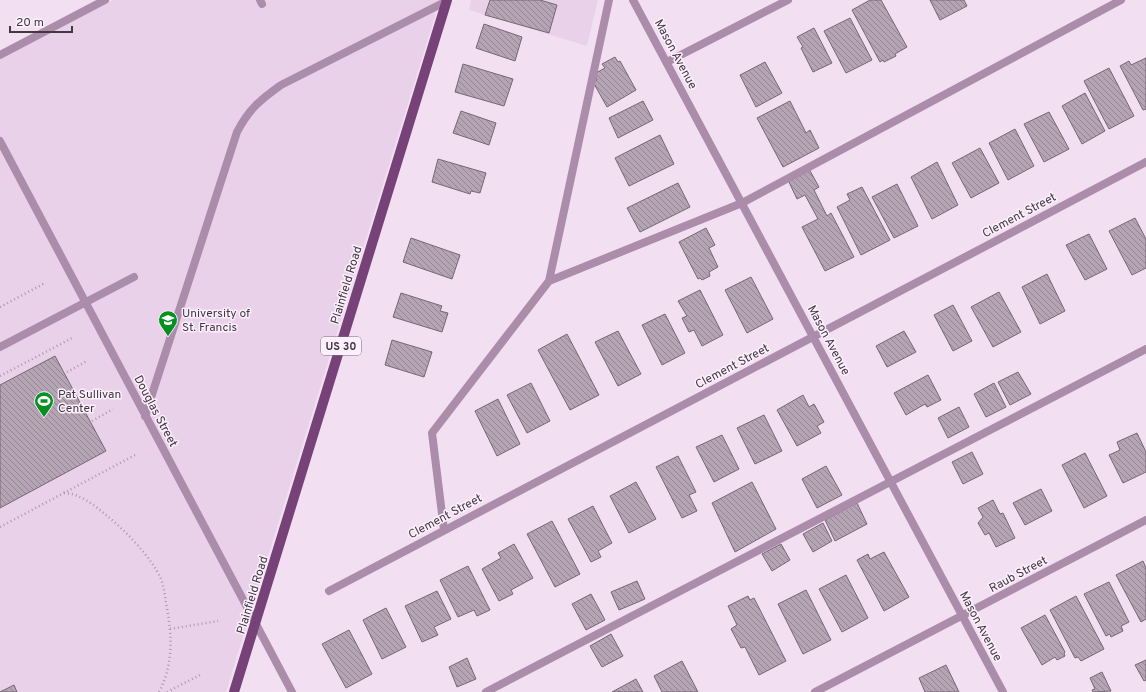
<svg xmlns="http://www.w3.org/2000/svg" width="1146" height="692" font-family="Overpass,sans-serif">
<defs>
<pattern id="building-back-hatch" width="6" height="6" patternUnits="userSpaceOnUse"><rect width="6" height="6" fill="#b4a4b4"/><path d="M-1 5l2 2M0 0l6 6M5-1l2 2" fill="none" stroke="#948794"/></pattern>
</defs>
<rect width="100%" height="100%" fill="#f2e0f2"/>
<path fill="#e9d2e9" d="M113,0h327l-214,692h-226v-633z
M471,0h127l-11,46 -118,-36z"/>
<path fill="url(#building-back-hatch)" stroke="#766776" d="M490,0h50l17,5 -8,28 -64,-18z
M870,0h11l26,47 -12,7 1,2 -12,6 -1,-2 -3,2 -28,-52z
M930,0h34l3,6 -27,14z
M850,18l22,42 -26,13 -22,-42z
M484,24l38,13 -7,24 -39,-13z
M814,28l18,35 -19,9 -12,-24 2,-1 -6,-10z
M615,57l3,5 2,-1 16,29 -29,17 -14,-25 4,-2 -3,-6 11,-6 -3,-4z
M1146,58v51l-3,1 -23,-44 9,-5 2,4z
M765,62l17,31 -26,14 -16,-32z
M463,64l50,15 -9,27 -49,-14z
M1109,68l25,48 -25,13 -25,-48z
M1085,93l20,38 -23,13 -20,-38z
M643,101l10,19 -35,18 -9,-20z
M790,101l16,32 4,-3 9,18 -36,19 -26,-49z
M461,111l35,12 -7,22 -36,-12z
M1049,112l20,37 -25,13 -20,-38z
M1015,129l19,37 -26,14 -19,-37z
M660,135l14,29 -45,22 -14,-28z
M980,148l19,35 -28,15 -19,-35z
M438,159l48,14 -6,20 -9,-2 -1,3 -38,-12z
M937,162l21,43 -26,14 -21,-42z
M809,169l10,18 -5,3 13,26 4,-3 23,44 -29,14 -23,-44 16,-8 -13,-24 -8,4 -9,-19z
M678,183l12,24 -50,25 -13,-24z
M897,184l21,42 -24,12 -22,-41z
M862,187l28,53 -29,15 -24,-48 13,-7 -3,-6z
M1135,218l11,21v29l-14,7 -23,-44z
M706,228l9,17 -6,3 9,19 -9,5 1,4 -8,4 -2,-2 -2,1 -19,-37z
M1089,234l18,35 -22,11 -19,-35z
M411,238l49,17 -8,24 -49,-17z
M1047,274l18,37 -25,13 -18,-37z
M751,277l22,42 -26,14 -22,-43z
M700,290l23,45 -21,11 -8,-16 -5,2 -7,-14 5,-2 -9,-15z
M999,292l22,40 -28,15 -22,-40z
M401,293l41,13 -2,5 8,2 -6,19 -49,-15z
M953,305l19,36 -19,10 -19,-36z
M665,314l20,39 -23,12 -20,-40z
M618,331l23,43 -23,12 -23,-44z
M904,331l12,21 -29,15 -11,-21z
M567,334l32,61 -29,15 -32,-60z
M392,340l40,12 -8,25 -39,-12z
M55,356l51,95 -106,57v-123z
M1018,372l13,22 -21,11 -12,-23z
M928,375l13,25 -14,7 -2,-3 -19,11 -12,-22z
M531,383l19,38 -23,12 -20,-38z
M994,383l12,24 -20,10 -12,-23z
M803,395l6,12 5,-3 10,18 -7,4 4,7 -24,13 -20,-36z
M498,399l22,45 -23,12 -22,-45z
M959,407l10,20 -21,11 -10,-20z
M764,415l18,36 -27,13 -18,-36z
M1137,433l9,19v20l-23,11 -14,-28 11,-5 -3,-8z
M722,435l17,34 -25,13 -18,-35z
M972,452l11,22 -20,10 -11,-22z
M1085,453l22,43 -23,12 -22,-43z
M678,456l18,36 -7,3 8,16 -15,7 -26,-51z
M826,466l16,29 -25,13 -15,-29z
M636,482l20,37 -27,14 -19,-37z
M752,482l24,47 -41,23 -23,-49z
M1041,489l11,22 -27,14 -12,-22z
M993,500l7,14 3,-1 12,25 -19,9 -7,-14 -4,2 -7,-12 5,-6 -5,-9z
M857,503l10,21 -32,17 -10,-21z
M593,506l19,37 -14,8 3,6 -10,5 -23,-43z
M552,521l28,53 -25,13 -28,-53z
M823,523l9,18 -19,11 -10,-18z
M514,544l19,34 -22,12 2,4 -14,7 -17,-32 19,-11 -3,-5z
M781,544l9,16 -18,11 -10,-17z
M884,552l25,45 -25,14 -27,-51 11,-6 2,5z
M1143,561l3,7v51l-5,3 -25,-47z
M468,566l22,44 -13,6 -3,-6 -16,7 -18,-37z
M846,575l22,43 -26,14 -23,-43z
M637,581l8,18 -26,11 -8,-18z
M1109,582l20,40 -8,4 2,5 -12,6 -1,-3 -4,2 -22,-42z
M806,590l25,50 -28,14 -25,-50z
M437,591l14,28 -17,8 4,8 -16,7 -17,-36z
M591,594l14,26 -19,10 -14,-26z
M748,596l2,4 4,-2 32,63 -27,14 -14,-28 -4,1 -10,-19 6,-4 -9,-19z
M1076,596l28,53 -23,12 -3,-4 -3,1 -25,-48z
M386,608l20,39 -24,12 -19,-39z
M1045,615l20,37 -1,1 1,3 -8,4 -2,-3 -13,8 -21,-37z
M349,630l23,44 -26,14 -24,-44z
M611,634l12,22 -21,11 -12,-21z
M467,658l9,21 -19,8 -8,-20z
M1146,660v20l-2,1 -9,-16z
M682,661l16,31h-36l-8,-16z
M946,665l13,27h-34l-6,-14z
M1102,672l9,19 -18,1 -1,-2 3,-1 -5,-11z
M636,679l7,13h-31z
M14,685l3,7h-17z"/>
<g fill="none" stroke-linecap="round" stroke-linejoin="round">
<path stroke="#a89aa8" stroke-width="2.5" stroke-dasharray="1 3" stroke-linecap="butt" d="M0,307l45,-24
M67,372l20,-11
M0,376l74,-39
M92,421l21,-12
M64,493c15,0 30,12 42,22 18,14 46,43 55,64 3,8 4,16 5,24 6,30 8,61 -7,89
M0,527l137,-73
M170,629l48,-8
M167,692l33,-17"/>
<path stroke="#ab8dab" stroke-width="8" d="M260,0l2,4
M609,0l-60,281 193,-78 379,-203
M0,347l134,-70
M145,416l92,-284c12,-23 23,-32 44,-47l166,-84
M444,530l-12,-97 117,-152
M486,692l660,-343"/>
<path stroke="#ab8dab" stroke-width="8" d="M633,0l370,692
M0,55l105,-55
M667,62l121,-62
M0,141l292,551
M329,591l817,-429
M815,692l331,-172"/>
<path stroke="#764277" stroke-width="10" d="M234,692l213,-692"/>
</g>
<defs>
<symbol id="university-pin" viewBox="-11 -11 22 30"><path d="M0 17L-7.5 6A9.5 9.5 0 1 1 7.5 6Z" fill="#069021" stroke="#fdeffd"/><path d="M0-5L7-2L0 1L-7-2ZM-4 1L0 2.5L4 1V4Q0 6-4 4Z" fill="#fff"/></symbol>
<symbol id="stadium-pin" viewBox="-11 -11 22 30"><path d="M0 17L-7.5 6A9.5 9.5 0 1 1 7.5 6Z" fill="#069021" stroke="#fdeffd"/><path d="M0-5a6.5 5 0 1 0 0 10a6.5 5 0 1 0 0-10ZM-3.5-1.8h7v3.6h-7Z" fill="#fff"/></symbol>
</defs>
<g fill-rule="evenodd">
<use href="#university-pin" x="157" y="309" width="22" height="30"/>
<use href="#stadium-pin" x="33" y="390" width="22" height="30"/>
</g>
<g text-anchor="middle" stroke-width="3" stroke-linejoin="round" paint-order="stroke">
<rect fill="#fdeffd" stroke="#797079" stroke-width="1" x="321" y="337" width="40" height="18" rx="3"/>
<g font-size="11" font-weight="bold" fill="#403940">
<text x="341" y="350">US 30</text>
</g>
<g font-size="12" fill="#403940" stroke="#fdeffd">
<text transform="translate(676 54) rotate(62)" y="4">Mason Avenue</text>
<text transform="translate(1019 215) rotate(-28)" y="4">Clement Street</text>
<text transform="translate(346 285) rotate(-73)" y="4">Plainfield Road</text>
<text transform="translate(829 340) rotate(62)" y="4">Mason Avenue</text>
<text transform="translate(732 366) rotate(-28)" y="4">Clement Street</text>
<text transform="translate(156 411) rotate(62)" y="4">Douglas Street</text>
<text transform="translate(445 516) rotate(-28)" y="4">Clement Street</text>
<text transform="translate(1018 574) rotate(-28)" y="4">Raub Street</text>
<text transform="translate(252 595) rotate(-73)" y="4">Plainfield Road</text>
<text transform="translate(981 626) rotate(62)" y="4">Mason Avenue</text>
</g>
<g font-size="12" fill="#403940" stroke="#fdeffd" text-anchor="start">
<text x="182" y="317">University of<tspan x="182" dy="14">St. Francis</tspan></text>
<text x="58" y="398">Pat Sullivan<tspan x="58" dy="14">Center</tspan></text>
</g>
</g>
<path d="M10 26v6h62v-6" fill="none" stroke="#403940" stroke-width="2"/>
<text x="16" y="26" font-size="12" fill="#403940" stroke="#fdeffd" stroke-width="3" paint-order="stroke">20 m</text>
</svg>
